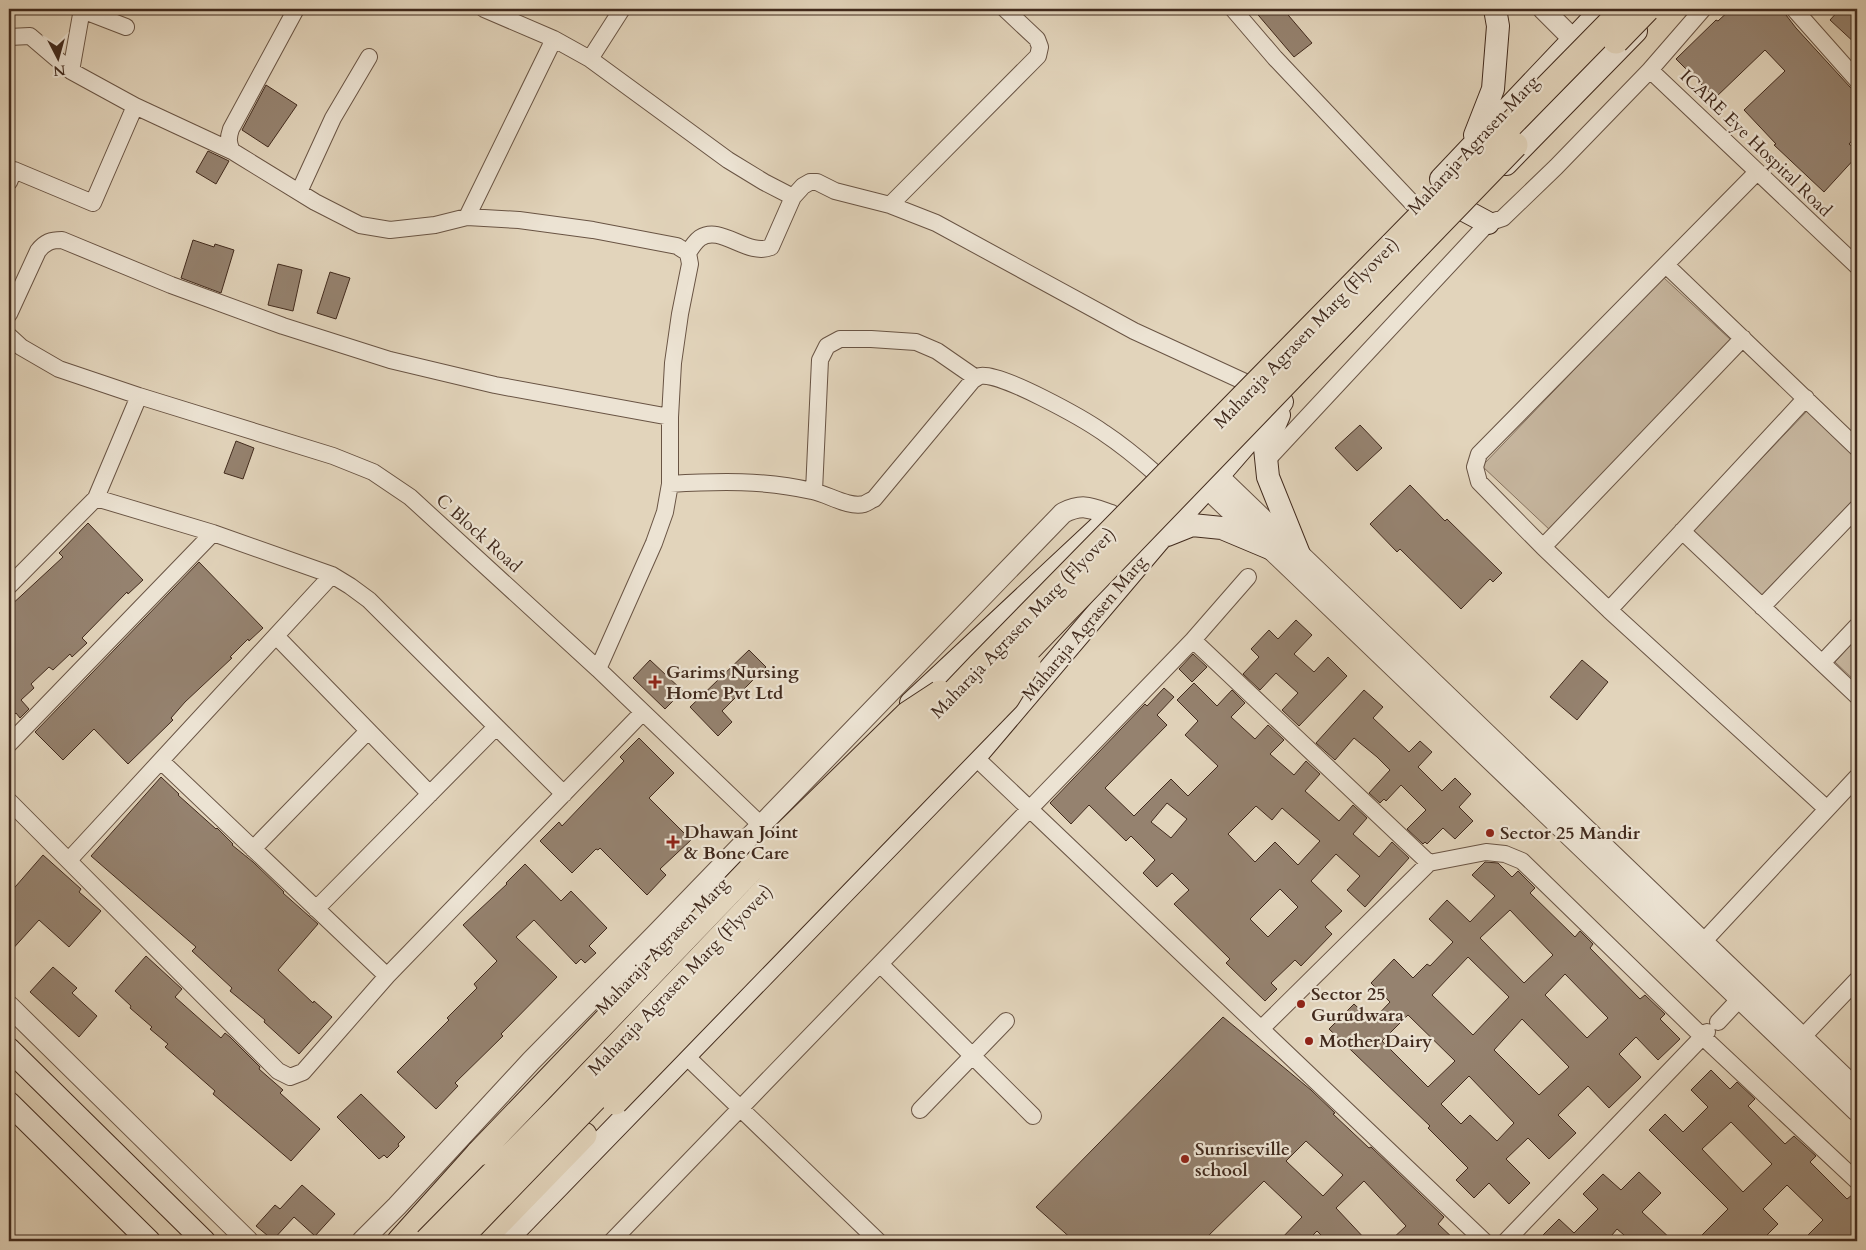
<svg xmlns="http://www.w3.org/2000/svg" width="1866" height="1250" font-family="Cardo,serif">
<rect width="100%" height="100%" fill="#e2d4bb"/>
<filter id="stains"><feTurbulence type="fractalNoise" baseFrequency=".004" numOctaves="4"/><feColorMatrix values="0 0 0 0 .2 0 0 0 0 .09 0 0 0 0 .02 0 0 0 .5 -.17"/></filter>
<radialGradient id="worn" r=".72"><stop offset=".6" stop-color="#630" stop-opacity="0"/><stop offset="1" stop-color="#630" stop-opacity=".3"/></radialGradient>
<path fill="#c7b7a0" stroke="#84705e" d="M1663,277l69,64 -181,190 -69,-65z
M1808,410l49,47v39l-96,100 -69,-65z
M1857,638v45l-22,-21z"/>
<path fill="#95826f" stroke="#412a1d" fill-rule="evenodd" d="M1253,9h30l29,34 -18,14z
M1731,9h53l2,6 10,13 54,59 7,5v43l-8,9 8,7v5l-33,36 -50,-47 2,-1 -32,-34 41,-39 -20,-21 -50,48 -39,-39 40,-39 2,1z
M1840,9h17v36l-27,-25z
M266,85l31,20 -29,42 -26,-17z
M208,151l21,10 -13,23 -20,-12z
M193,240l21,7 1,-3 19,6 -13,43 -40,-15z
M278,264l24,6 -9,41 -25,-6z
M330,272l20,6 -14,41 -19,-6z
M1360,425l22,23 -25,23 -22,-23z
M236,441l18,7 -11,31 -19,-6z
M1410,485l35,36 2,-2 55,54 -9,9 -3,-3 -29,30 -61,-60 -3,3 -27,-28z
M88,523l55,57 -15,14 -1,-2 -45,46 5,5 -15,14 -2,-3 -17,16 -4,-3 -18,17 3,4 -13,12 8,9 -9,9 -4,-5 -7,7v-113l54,-50 -4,-4z
M199,562l64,66 -14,13 -1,-2 -18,18 2,1 -47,44 -14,16 2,2 -45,44 -34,-35 -31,31 -28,-28z
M1296,620l16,15 -18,19 20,18 14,-15 19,19 -48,50 -17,-16 16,-17 -22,-20 -16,17 -17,-16 16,-17 -8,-8 18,-19 9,9z
M749,650l17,17 -44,44 10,11 -14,14 -28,-29z
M1193,654l14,13 -15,15 -13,-13z
M650,660l33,31 -18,18 -32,-31z
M1582,660l26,22 -31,38 -27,-23z
M1194,683l23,23 15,-16 13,13 -14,14 24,22 13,-14 16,15 -14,14 24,21 12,-14 14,13 -15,17 34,30 14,-16 14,13 -14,16 26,23 13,-15 17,16 -44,49 -18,-17 13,-14 -24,-22 -25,27 31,30 -17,16 7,7 -31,32 -6,-6 -24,23 6,6 -12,12 -39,-38 4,-4 -56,-55 15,-14 -17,-17 -15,14 -14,-14 12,-13 -24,-24 -5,5 -37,-36 -18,19 -21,-21 95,-99 2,2 17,-18 10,9 -17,18 10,10 -62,63 29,28 37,-37 17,17 30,-30 -33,-31 13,-14 -21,-21zM1167,803l20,16 -16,19 -20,-16zM1256,806l16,14 10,-12 38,33 -22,24 -23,-23 -20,20 -27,-28zM1280,889l18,18 -30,30 -18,-18z
M1364,690l19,17 -10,11 36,34 11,-11 12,11 -14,15 24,24 13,-13 16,16 -12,13 14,14 -18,18 -12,-11 -16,16 -2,-2 -2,2 -16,-15 19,-19 -25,-25 -15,16 -2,-2 -4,4 -11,-10 21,-23 -13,-13 -23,-19 -19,22 -19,-17z
M639,738l35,35 -25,25 42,42 -31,29 6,6 -19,20 -47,-47 -2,2 -2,-1 -24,24 -32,-32 19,-19 3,4 62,-65 -4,-4z
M161,777l18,17 -1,1 38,34 1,-1 16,16 -1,1 21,17 31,30 -1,1 35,31 -40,46 35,33 1,-2 18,16 -33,37 -35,-32 1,-2 -35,-29 2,-3 -40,-37 4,-4 -105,-91z
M43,855l38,34 -2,3 22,19 -32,36 -30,-27 -30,33v-59z
M1485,862l13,1 14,14 6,-6 17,17 -5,5 45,44 5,-6 13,13 -3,4 50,51 5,-4 20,19 -5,5 20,20 -22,21 -22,-23 -17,17 22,23 -32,31 -21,-22 -30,29 18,18 -27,26 -21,-21 -22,21 24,24 -21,21 -20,-21 -15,15 -18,-18 12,-12 -40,-40 2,-2 -101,-97 25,-25 18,17 18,-19 -19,-19 23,-24 19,19 14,-14 3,2 23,-24 -24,-23 18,-19 23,22 25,-26 -23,-21zM1510,910l43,45 -29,28 -44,-45zM1468,957l41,40 -36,38 -41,-40zM1565,974l43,44 -21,20 -42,-43zM1408,1015l47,46 -27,26 -46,-46zM1522,1019l47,48 -30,28 -45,-45zM1469,1076l45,47 -17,18 -27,-26 -9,9 -20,-20z
M525,864l36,37 10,-10 36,37 -18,18 7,7 -11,10 -4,-4 -5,5 -42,-44 -18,17 41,40 -56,57 2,2 -48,47 3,3 -22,23 -39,-37 52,-52 -2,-2 30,-30 -3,-4 23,-23 -34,-36 44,-41 -1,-1z
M146,956l36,33 -7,8 46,41 4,-5 5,4 30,30 -1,2 24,21 -3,3 40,36 -29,32 -78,-67 2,-3 -50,-44 3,-3 -18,-15 2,-2 -22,-19 1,-2 -16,-15z
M53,967l24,21 -5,5 25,23 -18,21 -49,-45z
M1223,1017l88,73 24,23 -2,1 36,34 2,-1 73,70 -6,7 18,17h-66l16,-15 -42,-45 -28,27 31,33h-40l-10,-10 -10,10h-28l23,-24 -38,-36 -61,60h-129l-38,-34zM1306,1141l37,34 -20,21 -37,-35z
M1711,1070l19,19 7,-7 18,17 -7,7 37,38 9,-8 22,20 -6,6 37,37 10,-8v50h-55l21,-21 -36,-35 -24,24 15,15 -17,17h-65l32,-32 -79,-79 16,-16 18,18 25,-25 -17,-17zM1731,1122l41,42 -29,28 -41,-43z
M361,1094l44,43 -7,7 1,2 -12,12 -3,-3 -5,4 -42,-42z
M1639,1172l22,21 -19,19 31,29h-42l-14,-12 -10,12h-70l22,-22 15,14 24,-24 -15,-15 20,-20 18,16z
M302,1185l33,29 -20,22 -21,-19 -21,23 -17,-14 19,-21 5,4z"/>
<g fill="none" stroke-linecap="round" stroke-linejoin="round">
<defs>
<path id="minor" d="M296,9l-65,120c-3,9 -3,14 1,22l83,51 45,23 30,5 45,-5 32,-8 52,3 74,10 84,16 11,7 2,11 -10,50 -7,49 -3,54
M484,9l70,30 36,20 138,101 36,22 29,15
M1233,9l42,49 141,149
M1794,9l63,71
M82,10l44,17
M9,37l21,-1 41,35 64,35
M590,59l32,-50
M1650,70l207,196
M71,71l11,-62
M1757,172l-278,282 -4,13 4,15 64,65 66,63 218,199
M9,182l5,-12 79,33 42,-97 99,46
M299,192l34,-74 36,-61
M890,205l148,-149 2,-9 -3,-8 -32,-30
M467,217l87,-178
M688,253c3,-5 8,-12 12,-15 21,-14 47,19 71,9l22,-50 10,-11 7,-4h7l18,9 55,14 46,18 198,108 111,51
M1666,265l191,183
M9,314l29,-63c7,-9 13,-11 24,-11l109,45 112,41 107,34 105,25 175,32v67l-5,28 -11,31 -56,126
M9,336l12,11 38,22 80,27 194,60 40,16 37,25 188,172 187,179
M1266,461l222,-238 15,-5 53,-51 94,-97 53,-61
M670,484c49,-3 95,-4 142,7 16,3 36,17 52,13 3,-1 7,-4 10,-5l99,-119c2,-1 5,-3 7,-4 21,-4 104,43 124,57 18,12 35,26 51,40
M814,491l6,-131 7,-14 13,-7h31l45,3 21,9 39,27
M96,498l117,35 119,42 18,11 19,14 195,194
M1682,531l175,165
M1543,547l200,-209
M9,586l87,-88 43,-102
M1762,607l95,-99
M1609,610l197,-212
M276,636l154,158
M1193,640l236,223
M1822,663l35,-37
M9,744l204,-211
M975,757l509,484
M161,761l226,215
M9,801l269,270 12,6 13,-5 84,-96 255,-263
M253,849l115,-118
M69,860l263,-285
M316,909l179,-181
M1703,942l154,-165
M880,964l153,152
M1718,1022l29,-31
M1261,1029l168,-166 57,-11 19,2 17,7 181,176 154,144
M1795,1045l62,-65
M686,1056l192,185
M920,1110l86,-89
M612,1241l581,-601 55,-63
M1506,1241l201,-209"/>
<path id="tertiary" d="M1543,9l41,41
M1218,476l639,614
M1207,488l650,623
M9,1006l239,235
M362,1241l35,-35 134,-145 125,-127 407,-421c20,-10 28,-5 48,2"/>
<path id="secondary" d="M1475,135l18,-46 5,-63 -3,-17
M1506,164l130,-133
M1441,179l161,-170
M1462,209l26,14
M1279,415l-14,33 3,29 31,77
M1167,535l25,-10 30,3 50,21
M911,703l198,-185
M9,1049l195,192
M9,1103l140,138
M505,1241l470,-484 185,-218 58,-63 64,-74"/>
<path id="primary" d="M400,1241l79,-88
M481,1241l103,-106"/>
</defs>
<use href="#minor" stroke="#695444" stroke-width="18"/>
<use href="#tertiary" stroke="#695444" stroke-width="22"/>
<use href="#secondary" stroke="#412a1d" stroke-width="24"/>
<use href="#primary" stroke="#412a1d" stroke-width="27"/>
<use href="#minor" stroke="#ece3d3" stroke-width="16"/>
<use href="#tertiary" stroke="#ece3d3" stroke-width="20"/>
<use href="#secondary" stroke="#ece3d3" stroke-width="22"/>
<use href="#primary" stroke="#e2d4bb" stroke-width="25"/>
<defs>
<path id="primary-bridge" d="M1616,41l31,-32
M615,1102l392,-404 21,-34
M479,1153l299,-312 130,-127 32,-21
M427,1241l133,-135 420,-441 644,-656
M457,1241l1058,-1096"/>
</defs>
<use href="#primary-bridge" stroke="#412a1d" stroke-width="27" stroke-linecap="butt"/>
<use href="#primary-bridge" stroke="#e2d4bb" stroke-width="25"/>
</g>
<g fill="#8f2418" stroke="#ece3d3" stroke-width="2">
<path d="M652.5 674.5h5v5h5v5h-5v5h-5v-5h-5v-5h5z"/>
<circle cx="1490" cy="833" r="5"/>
<path d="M670.5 834.5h5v5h5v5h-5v5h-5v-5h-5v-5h5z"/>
<circle cx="1301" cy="1004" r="5"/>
<circle cx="1309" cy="1041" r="5"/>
<circle cx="1185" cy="1159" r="5"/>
</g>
<g text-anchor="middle" stroke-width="4.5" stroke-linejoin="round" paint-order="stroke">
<g font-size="18" fill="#412a1d" stroke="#ece3d3">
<text transform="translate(1756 143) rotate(44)" y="6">ICARE Eye Hospital Road</text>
<text transform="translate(1473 145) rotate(-47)" y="6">Maharaja Agrasen Marg</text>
<text transform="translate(1306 333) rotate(-46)" y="6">Maharaja Agrasen Marg (Flyover)</text>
<text transform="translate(479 533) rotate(42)" y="6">C Block Road</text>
<text transform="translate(1023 623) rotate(-46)" y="6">Maharaja Agrasen Marg (Flyover)</text>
<text transform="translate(1084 628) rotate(-50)" y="6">Maharaja Agrasen Marg</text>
<text transform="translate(662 946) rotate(-46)" y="6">Maharaja Agrasen Marg</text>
<text transform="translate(680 980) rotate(-46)" y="6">Maharaja Agrasen Marg (Flyover)</text>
</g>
<g font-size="18" font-weight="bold" fill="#412a1d" stroke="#ece3d3" text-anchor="start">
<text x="666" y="678">Garims Nursing<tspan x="666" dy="21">Home Pvt Ltd</tspan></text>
<text x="684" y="838">Dhawan Joint<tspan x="684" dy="21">&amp; Bone Care</tspan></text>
<text x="1500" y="839">Sector 25 Mandir</text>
<text x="1311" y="1000">Sector 25<tspan x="1311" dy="21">Gurudwara</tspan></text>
<text x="1319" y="1047">Mother Dairy</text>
<text x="1195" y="1155">Sunriseville<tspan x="1195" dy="21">school</tspan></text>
</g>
</g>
<rect width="1866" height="1250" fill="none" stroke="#e2d4bb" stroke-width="30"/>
<rect x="10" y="10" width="1846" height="1230" fill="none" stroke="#412a1d" stroke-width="2.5"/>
<rect x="15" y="15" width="1836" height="1220" fill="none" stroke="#412a1d"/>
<g transform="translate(58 58) rotate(174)" stroke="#ece3d3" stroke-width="4" paint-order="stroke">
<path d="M0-4L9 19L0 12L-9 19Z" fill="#412a1d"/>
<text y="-8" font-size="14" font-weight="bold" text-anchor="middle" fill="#412a1d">N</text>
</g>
<rect width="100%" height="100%" filter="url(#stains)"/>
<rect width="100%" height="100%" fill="url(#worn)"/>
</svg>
